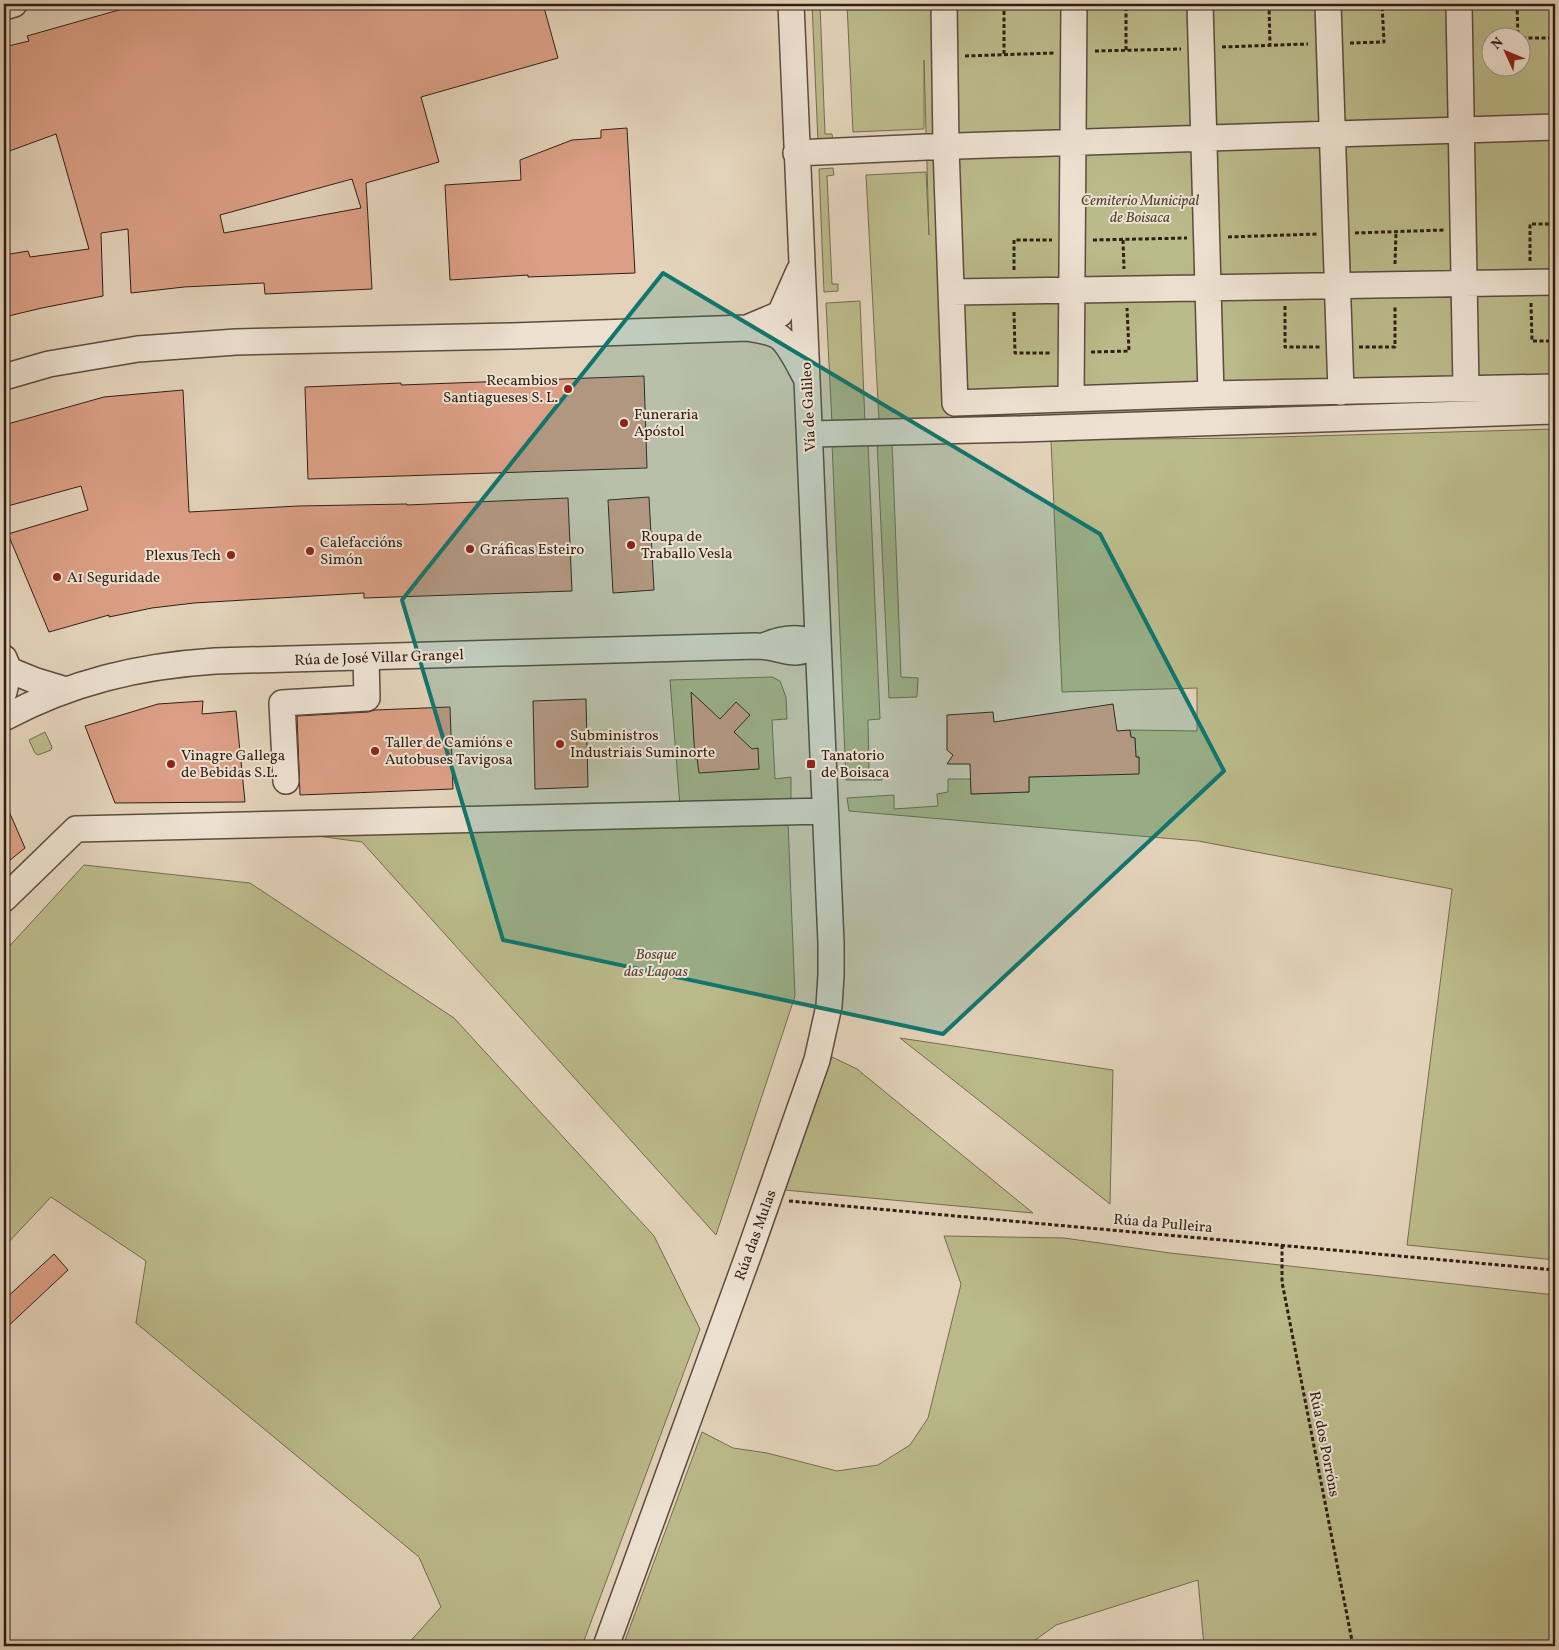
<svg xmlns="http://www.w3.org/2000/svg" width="1559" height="1650" font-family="Vollkorn,serif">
<rect width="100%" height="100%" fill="#e3d3ba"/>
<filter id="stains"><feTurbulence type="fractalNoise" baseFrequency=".004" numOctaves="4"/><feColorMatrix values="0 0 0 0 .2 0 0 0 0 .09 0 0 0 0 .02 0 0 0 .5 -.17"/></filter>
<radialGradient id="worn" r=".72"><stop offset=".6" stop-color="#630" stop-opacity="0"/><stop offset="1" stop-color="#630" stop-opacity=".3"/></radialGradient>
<path fill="#bbba8a" stroke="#766c4f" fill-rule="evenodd" d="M812,4h8l5,130h7l1,7 -15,1z
M847,4h708v400l-676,17 -13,-246 60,-3 3,63 -5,-175v69l-71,3zM1492,38h30v30h-30z
M833,168l1,7 -7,1 5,108h6v7l-14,1 -5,-123z
M860,301l5,122 -33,1 -6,-121z
M1555,429v831l-148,-15 45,-356 -254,-48 -349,-30 -2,-13 47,-3v14l44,-3 -1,-12 11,-2v-13h23l1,15 57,-2v-15l110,-4v-16h-3l-1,-19 -4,-1 -1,-7 67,1v-43l-135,4 -11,-252 191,-2z
M877,441h15l9,236 17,1 -1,19 -28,1z
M868,442l12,277 -12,1 1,52h14l-1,8h-36l-14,-337z
M772,677l8,4 6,16 1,22 -15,1 3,59 16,-2v28l-111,1 -10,-126z
M45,732l7,15 -1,3 -13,5 -3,-2 -6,-13z
M788,822l7,174 -79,239 -354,-393 -82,-11z
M84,865l166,18 204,135 200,218 46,93 -118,317h-176l35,-39 -22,-50 -283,-234 10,-62 -95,-64 -47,50v-295z
M900,1038l213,32 -3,134z
M832,1057l25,12 176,144 -249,-23z
M944,1236l120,2 106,15 385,42v351h-351l-6,-66 -142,45 -29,21h-404l79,-214 31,16 34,5 70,18 41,-6 32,-20 18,-27 33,-134z"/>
<path fill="#db9f85" stroke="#311e14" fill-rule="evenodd" d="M140,4h403l15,54 -137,39 18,65 -73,21 6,106 -107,5 -1,-11 -80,4 -53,6 -3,-64 -27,4 2,63 -61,12 -38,9v-62l24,-4 2,6 59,-8 -33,-115 -52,19v-106l25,-6 -2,-5zM352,179l9,29 -137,25 -4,-18z
M627,128l8,145 -107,4v-2l-78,5 -5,-95 76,-5 -1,-20 52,-20 29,-2v-8z
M644,376l3,92 -339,11 -3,-92 96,-4v2z
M183,390l6,122 109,-6 109,-2v1l161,-7 4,93 -208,7v-5l-170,10 -42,5 -43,9v-2l-60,17 -41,-98 80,-24 -7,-24 -77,21v-82l100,-28z
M649,497l5,93 -41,3 -5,-93z
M691,692l29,27 16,-17 14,13 -16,17 18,17 6,-1 1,21 -60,4 -2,-15 -2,1z
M586,699l2,88 -53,2 -2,-88z
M203,701l-1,13 34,-3 9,91 -130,1 -30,-77 73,-22z
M1113,704l4,27 13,-1 1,7 4,1 1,19h3v17l-110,3v15l-58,2 -1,-30h-23l6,-9 -6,-5v-35l46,-3 1,10z
M450,707l3,82 -153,6 -3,-79 71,-4 7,-2z
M4,800l21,48 -21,17z
M54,1254l14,16 -64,60v-30z"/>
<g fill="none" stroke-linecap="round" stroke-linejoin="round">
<defs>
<path id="minor" d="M944,4l2,143 9,256 256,-9 344,-7
M1200,4l11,390
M1328,4l13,388
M1459,4l7,384
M4,7l10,-3
M796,153l131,-6 628,-20
M951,292l604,-10
M747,328l33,-14 19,-43
M4,377l45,-13 89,-15 98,-7 276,-6 235,-8c10,2 22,3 31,8 10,6 21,29 27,40
M1071,399l3,-395
M810,434l212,-5 533,-18
M4,658l5,12 -5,22
M9,670l27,11 30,9
M4,718c67,-36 135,-52 211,-57l541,-15c28,0 33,14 62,-1 -18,-10 -36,-7 -54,1
M286,781l-4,-78 85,-5 -1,-41
M4,899l72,-70 749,-18
M606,1646l142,-390 69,-196 12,-54 2,-31v-32l-40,-939"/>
</defs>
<use href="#minor" stroke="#5e4b3e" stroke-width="28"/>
<path stroke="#311e14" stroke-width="3" stroke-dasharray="4 2.5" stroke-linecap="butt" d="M1269,4l1,42
M1517,4l1,34
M1522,38h33
M1350,43l34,-1 -2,-38
M1222,47l86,-3
M1126,50v-46
M1095,51l86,-2
M1004,54v-50
M965,56l89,-3
M1355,233l89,-3
M1228,237l89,-3
M1093,240l94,-2
M1123,240l1,29
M1530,261v-37h25
M1395,264l1,-32
M1014,270v-30h38
M1531,303l1,38h23
M1285,306v41h35
M1014,312l1,41h37
M1359,347h36v-42
M1091,352l38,-1 -2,-43
M789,1201l766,69
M1282,1245v37l71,364"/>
<use href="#minor" stroke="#ede2d2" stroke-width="25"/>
</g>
<path fill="#0f766e" fill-opacity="0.2" stroke="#0f766e" stroke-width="4" stroke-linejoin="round" d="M663,273l437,261 124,237 -281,263 -440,-94 -101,-340z"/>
<g fill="#8f2418" stroke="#ede2d2" stroke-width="2">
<circle cx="568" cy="389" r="5"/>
<circle cx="624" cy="423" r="5"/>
<circle cx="631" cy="545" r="5"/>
<circle cx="470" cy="549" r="5"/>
<circle cx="310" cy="551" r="5"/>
<circle cx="231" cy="555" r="5"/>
<circle cx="57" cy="577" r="5"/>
<circle cx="560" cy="744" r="5"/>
<circle cx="375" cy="751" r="5"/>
<circle cx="171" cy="764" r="5"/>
<rect x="806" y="759" width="10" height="10" rx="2.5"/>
</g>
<g text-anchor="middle" stroke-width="4" stroke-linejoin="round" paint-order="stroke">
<g font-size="15" font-style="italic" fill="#544532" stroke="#ede2d2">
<text x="1140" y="205">Cemiterio Municipal<tspan x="1140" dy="17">de Boisaca</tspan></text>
<text x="656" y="959">Bosque<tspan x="656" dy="17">das Lagoas</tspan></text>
</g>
<g font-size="15" fill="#311e14" stroke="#ede2d2" text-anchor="start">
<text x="558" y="385" text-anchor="end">Recambios<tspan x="558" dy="17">Santiagueses S. L.</tspan></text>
<text x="634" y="419">Funeraria<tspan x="634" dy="17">Apóstol</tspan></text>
<text x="641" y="541">Roupa de<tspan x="641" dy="17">Traballo Vesla</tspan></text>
<text x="320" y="547">Calefaccións<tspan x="320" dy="17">Simón</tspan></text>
<text x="480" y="554">Gráficas Esteiro</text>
<text x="221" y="560" text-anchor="end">Plexus Tech</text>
<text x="67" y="582">A1 Seguridade</text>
<text x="570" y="740">Subministros<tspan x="570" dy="17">Industriais Suminorte</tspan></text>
<text x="385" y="747">Taller de Camións e<tspan x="385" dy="17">Autobuses Tavigosa</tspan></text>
<text x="181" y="760">Vinagre Gallega<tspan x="181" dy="17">de Bebidas S.L.</tspan></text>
<text x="821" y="760">Tanatorio<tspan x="821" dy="17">de Boisaca</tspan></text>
</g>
<g font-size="15" fill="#311e14" stroke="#ede2d2">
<text transform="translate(808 407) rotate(-93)" y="5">Vía de Galileo</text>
<text transform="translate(379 657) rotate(-2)" y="5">Rúa de José Villar Grangel</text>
<text transform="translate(1163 1223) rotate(5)" y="5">Rúa da Pulleira</text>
<text transform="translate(755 1235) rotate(-70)" y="5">Rúa das Mulas</text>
<text transform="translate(1325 1444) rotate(79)" y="5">Rúa dos Porróns</text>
</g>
</g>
<rect width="1559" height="1650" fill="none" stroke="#e3d3ba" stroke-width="20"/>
<rect x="5" y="5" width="1549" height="1640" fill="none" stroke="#311e14" stroke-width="2.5"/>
<rect x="10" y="10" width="1539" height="1630" fill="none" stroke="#311e14"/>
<g transform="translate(1506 52) rotate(314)"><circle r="24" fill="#ede2d2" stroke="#a29486"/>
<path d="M0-4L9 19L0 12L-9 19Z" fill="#8f2418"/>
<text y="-8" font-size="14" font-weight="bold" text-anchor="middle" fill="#311e14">N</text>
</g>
<rect width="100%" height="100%" filter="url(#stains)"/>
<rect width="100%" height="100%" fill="url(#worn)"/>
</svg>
